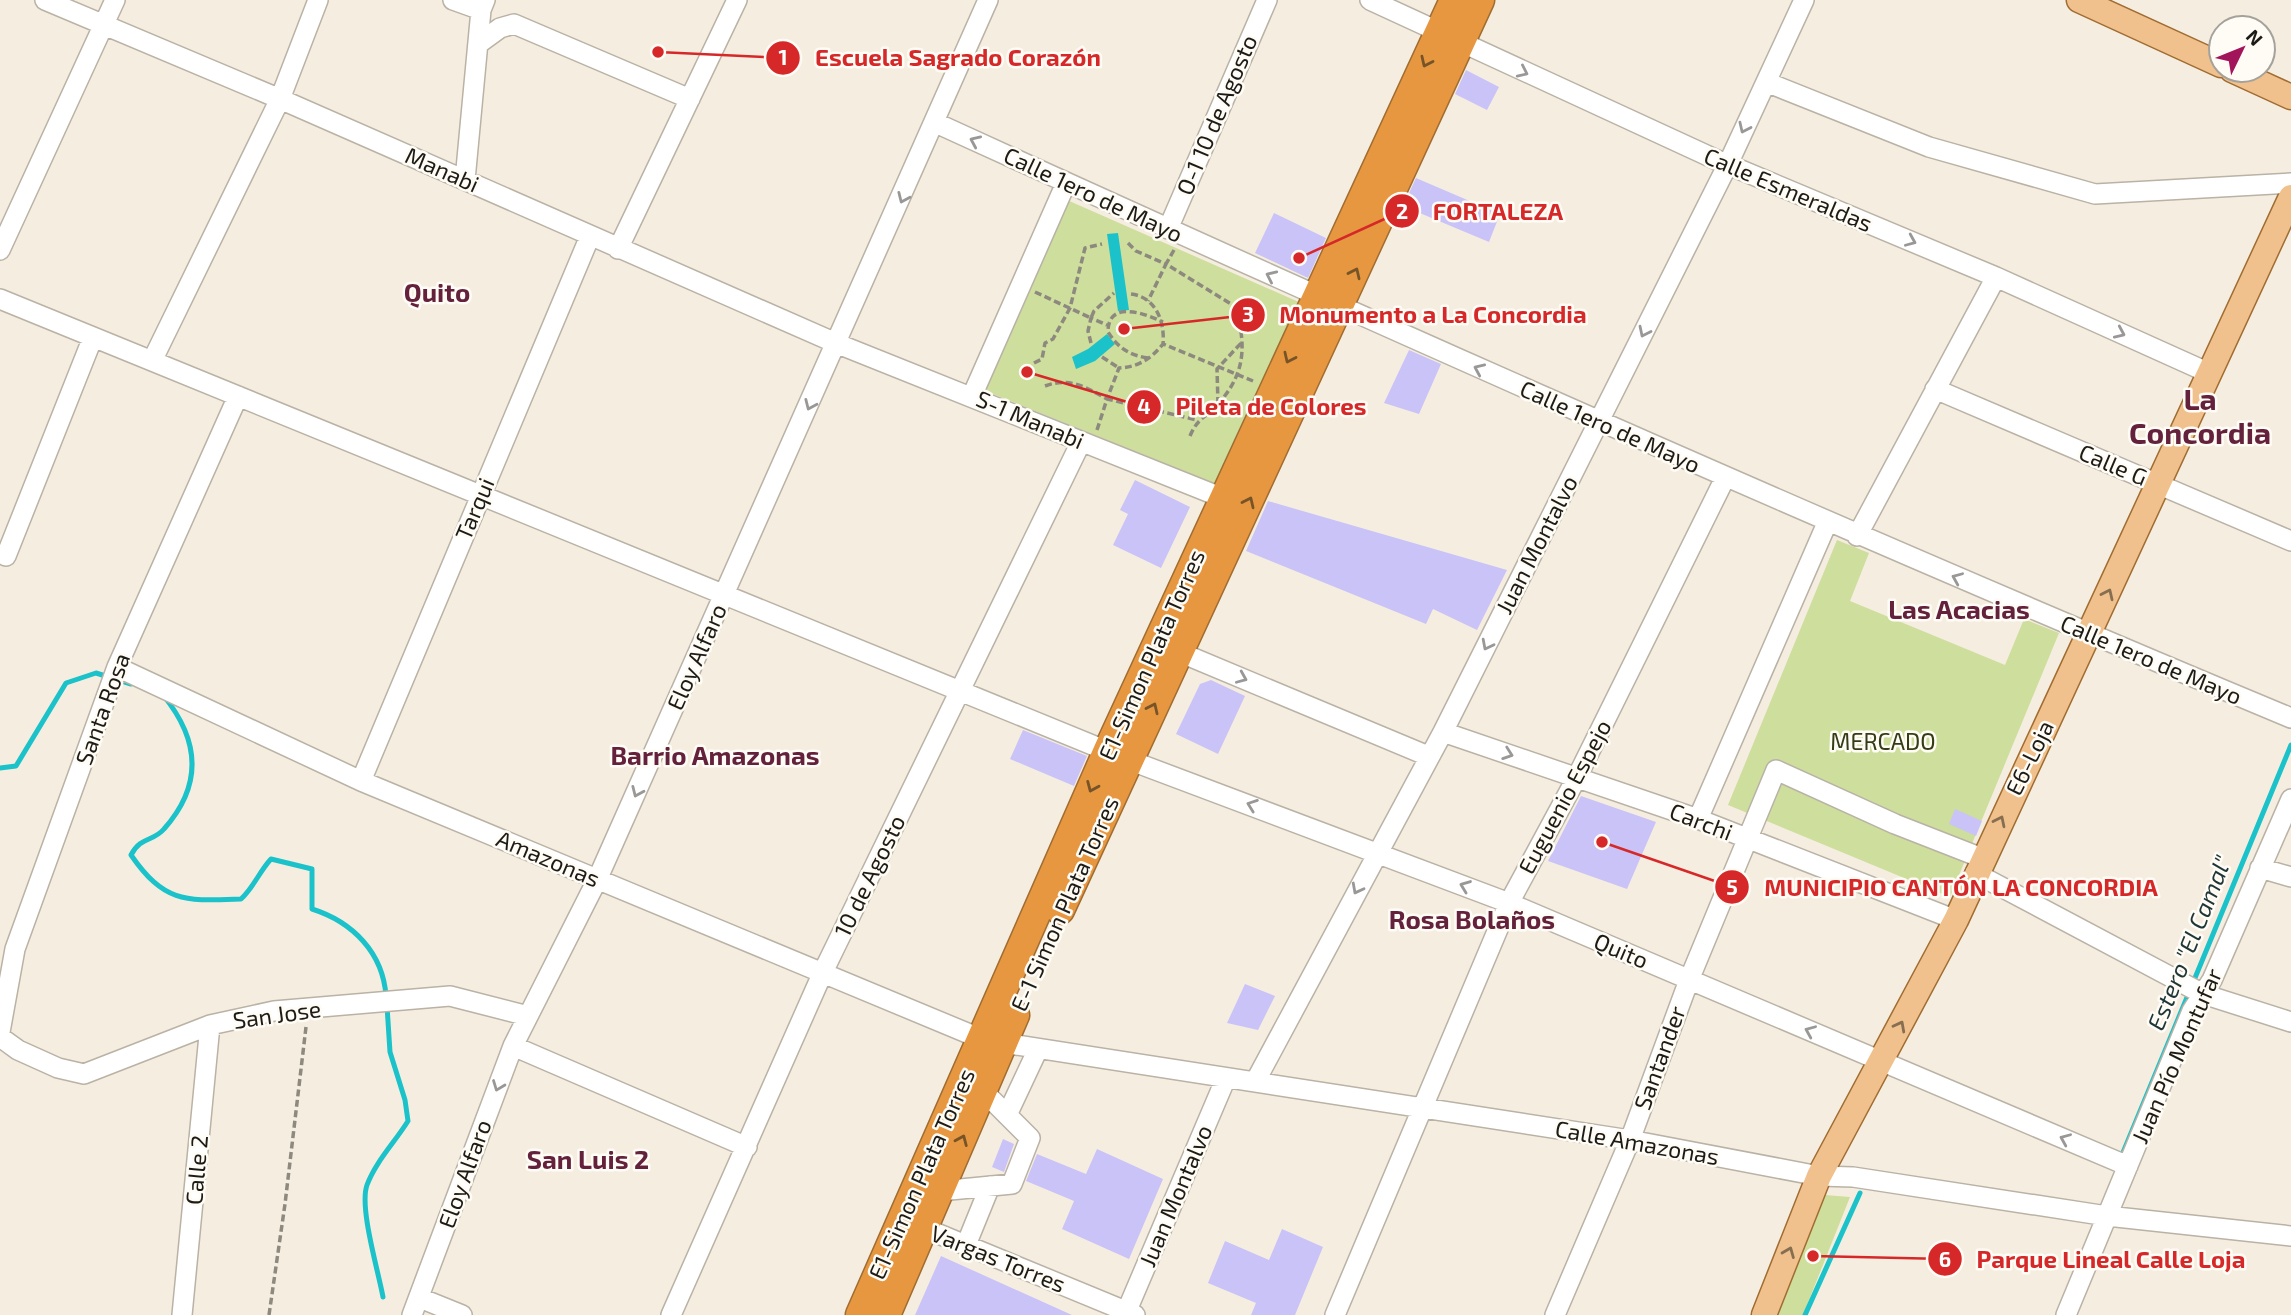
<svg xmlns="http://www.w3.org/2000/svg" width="2291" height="1315" font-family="'Exo 2',sans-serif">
<rect width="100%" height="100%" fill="#f5eee0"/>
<path fill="#cdde9d" d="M1067,200l234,103 -80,183 -238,-96z
M1837,540l32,13 -19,48 155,64 19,-46 35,14 -109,264 -222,-92z
M1825,1195l25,2 -47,118h-28z"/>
<path fill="#1cc2c9" d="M1118,233l11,77 -11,1 -11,-77z
M1107,334l8,10 -20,17 -19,8 -4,-12 16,-8z"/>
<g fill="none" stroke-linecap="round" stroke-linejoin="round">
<path stroke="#1cc2c9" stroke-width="5" d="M163,695c36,44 41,89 1,134 -11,13 -23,7 -33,26 34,49 55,46 110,44 13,-12 18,-27 30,-40l41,10v40c41,13 71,44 74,87
M0,768l16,-2 50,-83 30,-10 35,11
M2122,1155l169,-410
M383,1297c-5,-27 -24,-90 -16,-112 9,-24 28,-43 41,-64l-3,-21 -15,-48 -3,-46
M1805,1315l55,-122"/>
</g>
<path fill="#cac3f8" d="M1466,70l33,17 -12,23 -32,-16z
M1416,178l84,36 -11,28 -86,-36z
M1274,213l52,25 -18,40 -53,-25z
M1409,350l32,14 -22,50 -35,-11z
M1135,480l55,27 -29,61 -48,-23 15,-31 -8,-4z
M1268,501l239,69 -30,60 -44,-21 -7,15 -180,-73z
M1211,680l34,16 -27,58 -42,-20 24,-50z
M1023,730l64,26 -13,30 -64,-27z
M1581,796l75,26 -29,67 -79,-28z
M1955,809l27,12 -6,15 -27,-12z
M1245,984l30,12 -17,34 -31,-7z
M1003,1139l11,5 -10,28 -12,-5z
M1097,1149l66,30 -34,80 -67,-30 12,-28 -48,-20 11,-27 49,20z
M1282,1229l41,18 -28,68h-44l5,-12 -48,-20 17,-42 44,19z
M941,1256l131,59h-157z"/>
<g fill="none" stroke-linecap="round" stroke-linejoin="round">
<defs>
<path id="minor" d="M45,0l235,99 558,245 385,154
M453,0l28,10
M1370,0l347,160 279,117 213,96
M478,44l22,-16 14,-4 176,75
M1766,82l163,65 166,47 196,-11
M936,123c449,205 899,405 1355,595
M465,180l16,-170 4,-10
M1168,229l99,-229
M618,249l119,-249
M0,250l115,-250
M0,299l152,62 128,-262 38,-99
M152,361l977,399 380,143 619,263
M1935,389l356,152
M972,396l94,-213
M1857,536l139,-259
M6,556l87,-219
M1179,652l249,104
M117,667l244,114 623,259 646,100 189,36 34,1 254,39 184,20
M1443,732l255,87 258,101
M361,781l229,-545
M1698,819l129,-296
M2260,868l31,9
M1975,873l228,121 88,28
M0,1032l15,-83 102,-282 121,-271
M0,1037l18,13 40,18 26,6 126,-49 64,-14 176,-15 78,20
M513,1046l234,101
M1255,1082l188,-350 285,-568 76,-164
M1007,1115l31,-66
M940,1191l72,-7 18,-46 -47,-47
M912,1223l223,92
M966,1245l24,-59
M420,1298l42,17
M182,1315l28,-290
M412,1315l101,-269 84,-166 391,-880
M671,1315l152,-343 258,-530
M1125,1315l101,-237
M1335,1315l174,-412 68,-126 148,-299
M1555,1315l75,-175 59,-160 87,-210 119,54 87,34
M2066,1315l126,-304 20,-31 79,-181"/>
<path id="major" d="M2079,0l142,65
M2232,70l59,27
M1764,1315l55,-139 137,-256 335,-723"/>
<path id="highway" d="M1060,910l420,-910
M860,1315l248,-565 346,-750
M886,1315l129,-300"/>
</defs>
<use href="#minor" stroke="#b9b2a5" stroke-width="22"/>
<use href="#major" stroke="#a06c31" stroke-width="27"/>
<use href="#highway" stroke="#a06c31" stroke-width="31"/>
<path stroke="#8d897f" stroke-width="3.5" stroke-dasharray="7 3.5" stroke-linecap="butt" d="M1128,243l8,8 30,13 -18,37
M1174,250l-8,14 70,43
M1035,292l56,26 3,-7 20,-18
M1131,294c25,3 34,28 32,50
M1091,343l-3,-12 3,-13 16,7
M1102,357l17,11
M1148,358c-19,-3 -30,-10 -40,-26 0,-33 38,-18 55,-10
M1034,363l8,-4 3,-16 8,-4 17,-31 15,-60 17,-4
M1045,386c24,-9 41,1 62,13l12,-31c19,-1 32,-9 44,-24l90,37
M1218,404l-1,-35 26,-28
M1097,430l10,-31 90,21
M1190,436c8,-19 16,-18 28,-32 28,-31 28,-58 18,-96l12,-7
M269,1315l16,-111 21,-177"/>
<use href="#minor" stroke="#fff" stroke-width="19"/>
<use href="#major" stroke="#f0c18c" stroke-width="24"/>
<use href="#highway" stroke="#e6973f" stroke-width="28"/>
</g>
<defs><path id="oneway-chevron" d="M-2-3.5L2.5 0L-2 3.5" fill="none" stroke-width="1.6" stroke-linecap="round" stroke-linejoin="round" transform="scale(1.75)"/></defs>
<g stroke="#775328">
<use href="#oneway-chevron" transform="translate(1426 62) rotate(115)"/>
<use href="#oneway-chevron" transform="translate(1355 273) rotate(-65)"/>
<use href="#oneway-chevron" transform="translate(1289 358) rotate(115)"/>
<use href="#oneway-chevron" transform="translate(1249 502) rotate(-65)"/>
<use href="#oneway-chevron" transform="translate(1153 708) rotate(-65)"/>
<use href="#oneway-chevron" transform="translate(1092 787) rotate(113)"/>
<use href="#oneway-chevron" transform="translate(962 1140) rotate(-67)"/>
</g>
<g stroke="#999896">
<use href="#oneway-chevron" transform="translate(1523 72) rotate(25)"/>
<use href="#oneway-chevron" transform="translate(1744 128) rotate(115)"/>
<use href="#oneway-chevron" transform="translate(975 141) rotate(-156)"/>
<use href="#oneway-chevron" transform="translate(903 198) rotate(114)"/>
<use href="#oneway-chevron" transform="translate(1911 241) rotate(23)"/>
<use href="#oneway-chevron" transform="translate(1271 276) rotate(-155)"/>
<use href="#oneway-chevron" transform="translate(1644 332) rotate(116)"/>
<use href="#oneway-chevron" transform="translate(2120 333) rotate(24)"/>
<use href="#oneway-chevron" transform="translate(1479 369) rotate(-156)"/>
<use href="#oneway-chevron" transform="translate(810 405) rotate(114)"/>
<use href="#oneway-chevron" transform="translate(1957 578) rotate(-157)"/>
<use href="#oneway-chevron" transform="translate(1487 645) rotate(117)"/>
<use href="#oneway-chevron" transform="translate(1242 678) rotate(23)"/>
<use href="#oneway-chevron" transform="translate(1508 754) rotate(19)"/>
<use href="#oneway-chevron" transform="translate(637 792) rotate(114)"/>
<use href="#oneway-chevron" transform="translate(1252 805) rotate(-160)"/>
<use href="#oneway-chevron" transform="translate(1465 886) rotate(-159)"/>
<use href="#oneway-chevron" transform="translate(1357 889) rotate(118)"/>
<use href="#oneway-chevron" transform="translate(1810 1031) rotate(-157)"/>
<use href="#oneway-chevron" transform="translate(498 1086) rotate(111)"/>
<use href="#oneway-chevron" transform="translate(2065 1139) rotate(-157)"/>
</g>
<g stroke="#866e51">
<use href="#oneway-chevron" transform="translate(2108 594) rotate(-65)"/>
<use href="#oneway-chevron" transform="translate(2000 821) rotate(-64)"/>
<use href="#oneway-chevron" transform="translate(1900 1026) rotate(-62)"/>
<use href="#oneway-chevron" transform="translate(1789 1252) rotate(-68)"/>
</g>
<g text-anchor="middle" stroke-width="5" stroke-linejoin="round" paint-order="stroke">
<g font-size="23" fill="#1d1b16" stroke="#fffcf6">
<text transform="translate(1217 115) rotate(-67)" y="8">O-1 10 de Agosto</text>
<text transform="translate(442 170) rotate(24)" y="8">Manabi</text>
<text transform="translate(1788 190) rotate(23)" y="8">Calle Esmeraldas</text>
<text transform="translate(1093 195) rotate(25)" y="8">Calle 1ero de Mayo</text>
<text transform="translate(1030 420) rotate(23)" y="8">S-1 Manabi</text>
<text transform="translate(1610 427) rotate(24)" y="8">Calle 1ero de Mayo</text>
<text transform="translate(2113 465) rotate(23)" y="8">Calle G</text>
<text transform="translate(475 509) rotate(-67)" y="8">Tarqui</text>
<text transform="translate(1537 545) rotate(-63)" y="8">Juan Montalvo</text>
<text transform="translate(1152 655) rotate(-66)" y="8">E1-Simon Plata Torres</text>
<text transform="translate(697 657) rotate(-66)" y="8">Eloy Alfaro</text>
<text transform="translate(2151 660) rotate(23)" y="8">Calle 1ero de Mayo</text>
<text transform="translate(103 709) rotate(-70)" y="8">Santa Rosa</text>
<text transform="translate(2030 758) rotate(-64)" y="8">E6-Loja</text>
<text transform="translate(1565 797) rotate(-62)" y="8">Euguenio Espejo</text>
<text transform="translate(1701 822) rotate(21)" y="8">Carchi</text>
<text transform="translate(548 859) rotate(23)" y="8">Amazonas</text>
<text transform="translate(870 876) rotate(-64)" y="8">10 de Agosto</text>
<text transform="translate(1065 904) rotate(-66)" y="8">E-1 Simon Plata Torres</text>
<text transform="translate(1621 951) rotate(23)" y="8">Quito</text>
<text transform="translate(277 1015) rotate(-8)" y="8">San Jose</text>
<text transform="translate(2177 1056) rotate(-66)" y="8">Juan Pío Montufar</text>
<text transform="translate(1660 1058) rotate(-70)" y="8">Santander</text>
<text transform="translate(1637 1143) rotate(10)" y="8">Calle Amazonas</text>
<text transform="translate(197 1170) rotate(-85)" y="8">Calle 2</text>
<text transform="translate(465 1174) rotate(-70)" y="8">Eloy Alfaro</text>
<text transform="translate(922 1174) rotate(-66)" y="8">E1-Simon Plata Torres</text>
<text transform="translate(1176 1196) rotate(-67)" y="8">Juan Montalvo</text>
<text transform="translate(998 1259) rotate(22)" y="8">Vargas Torres</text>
</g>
<g font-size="23" fill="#353d16" stroke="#fffcf6">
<text x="1883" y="750">MERCADO</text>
</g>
<g font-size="24" font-style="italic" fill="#1e3637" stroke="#fffcf6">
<text transform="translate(2190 943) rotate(-68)" y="8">Estero "El Camal"</text>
</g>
<g font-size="26" font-weight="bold" fill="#64213c" stroke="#fffcf6">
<text x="437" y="302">Quito</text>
<text x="1959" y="619">Las Acacias</text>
<text x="715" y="765">Barrio Amazonas</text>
<text x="1472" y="929">Rosa Bolaños</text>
<text x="588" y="1169">San Luis 2</text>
</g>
<g font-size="30" font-weight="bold" fill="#64213c" stroke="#fffcf6">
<text x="2200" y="410">La<tspan x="2200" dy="34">Concordia</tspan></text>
</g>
</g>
<path fill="none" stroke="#d62828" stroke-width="2.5" d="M658 52L783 58M1299 258L1402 211M1124 329L1248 315M1027 372L1144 407M1602 842L1732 887M1813 1256L1945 1259"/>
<g fill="#d62828" stroke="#fffcf6" stroke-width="2.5">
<circle cx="658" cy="52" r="7"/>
<circle cx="1299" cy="258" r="7"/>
<circle cx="1124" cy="329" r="7"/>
<circle cx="1027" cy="372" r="7"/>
<circle cx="1602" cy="842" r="7"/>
<circle cx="1813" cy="1256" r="7"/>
<circle cx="783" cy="58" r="18"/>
<circle cx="1402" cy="211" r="18"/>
<circle cx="1248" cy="315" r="18"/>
<circle cx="1144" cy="407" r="18"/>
<circle cx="1732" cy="887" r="18"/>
<circle cx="1945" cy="1259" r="18"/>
</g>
<g font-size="21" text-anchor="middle" font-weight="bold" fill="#fff">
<text x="783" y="65">1</text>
<text x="1402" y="219">2</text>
<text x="1248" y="322">3</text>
<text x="1144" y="414">4</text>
<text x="1732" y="895">5</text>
<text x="1945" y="1267">6</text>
</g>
<g font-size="24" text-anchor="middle" font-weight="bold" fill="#d62828" stroke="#fffcf6" stroke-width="5" stroke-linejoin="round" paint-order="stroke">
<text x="958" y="66">Escuela Sagrado Corazón</text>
<text x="1498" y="220">FORTALEZA</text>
<text x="1433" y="323">Monumento a La Concordia</text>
<text x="1271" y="415">Pileta de Colores</text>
<text x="1961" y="896">MUNICIPIO CANTÓN LA CONCORDIA</text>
<text x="2111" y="1268">Parque Lineal Calle Loja</text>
</g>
<g transform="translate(2242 49) rotate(47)"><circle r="33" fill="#fffcf6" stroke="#a5a29c" stroke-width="2"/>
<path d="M0-5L12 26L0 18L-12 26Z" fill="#a3155a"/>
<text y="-10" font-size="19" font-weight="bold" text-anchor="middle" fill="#1d1b16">N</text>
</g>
</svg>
